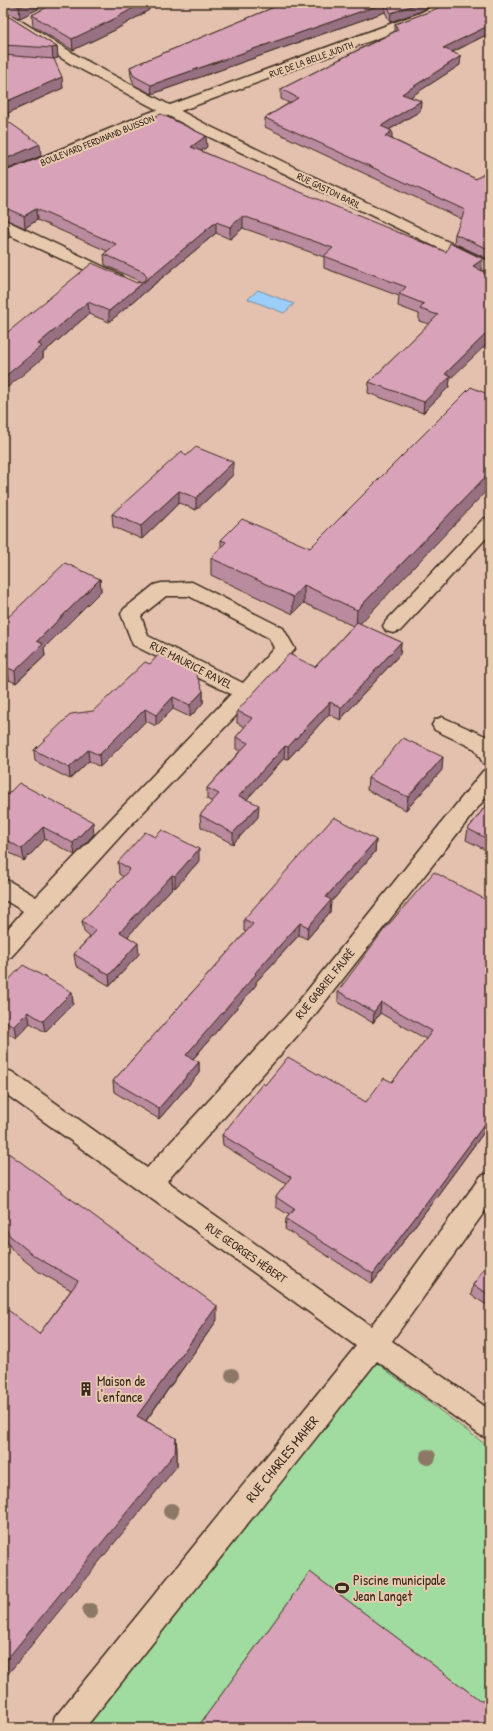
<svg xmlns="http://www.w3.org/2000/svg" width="493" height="1731" font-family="'Patrick Hand',sans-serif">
<rect width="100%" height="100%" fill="#e4c1af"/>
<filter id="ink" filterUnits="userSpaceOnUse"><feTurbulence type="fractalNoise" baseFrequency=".025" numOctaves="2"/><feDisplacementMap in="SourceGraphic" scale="8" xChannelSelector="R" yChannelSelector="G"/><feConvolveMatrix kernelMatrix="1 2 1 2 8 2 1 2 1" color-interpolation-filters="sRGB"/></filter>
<g filter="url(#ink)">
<path fill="#a0dba0" stroke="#6e825f" d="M374,1361l116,87v280h-405z"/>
<path fill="#9bcef8" stroke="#758ca1" d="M258,290l36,14 -10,9 -36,-14z"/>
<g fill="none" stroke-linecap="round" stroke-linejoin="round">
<defs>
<path id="minor" d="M3,12l5,1 73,45 128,68 281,136v11l-291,-141 -128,-68 -68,-42z
M3,219l118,56 2,3 -2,3 -6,2 -6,-2 -100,-46 -6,-4z
M490,517v17l-90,97 -7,2 -7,-2 -3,-5 3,-5 97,-102z
M192,582l91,46 12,21 -42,49 -127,132 -115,127 -8,2v-25l20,-23 -20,-12v-20l8,3 25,15 195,-203 -98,-49 -12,-31 3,-5 30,-24 7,-2zM166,596h23l80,42 5,10 -31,35 -95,-47 -7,-20z
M442,717l48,21v28l-7,-3 -8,-14 -40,-19 -3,-5 3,-5z
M490,769v23l-184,234 -139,155 204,145 110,-150 9,-3v31l-98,137 98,69v29l-10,-4 -103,-74 -292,367h-34l4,-11 301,-371 -353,-254v-23l9,3 135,96 143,-156 193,-241z"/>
<path id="tertiary" d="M440,3h18l-2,3 -26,13 -277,102 -150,62v-10l140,-58 277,-102z"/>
</defs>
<use href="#minor" stroke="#3b2a1e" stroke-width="3"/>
<use href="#tertiary" stroke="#3b2a1e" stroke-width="3"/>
<use href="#minor" fill="#e7c9ad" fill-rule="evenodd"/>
<use href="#tertiary" fill="#e7c9ad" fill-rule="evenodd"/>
</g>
<g fill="#8d7866">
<circle cx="232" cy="1375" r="7"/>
<circle cx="428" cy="1457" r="8"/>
<circle cx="171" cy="1511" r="8"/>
<circle cx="90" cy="1611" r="8"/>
</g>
<path fill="#ba8b9f" stroke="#3b2a1e" d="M3,3h47l-30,15 -17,-6z
M55,3h93l1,7 -34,20 -42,20 -40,-24 -1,-11z
M284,3h153l-18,9 -29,10 -5,-10 -233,82 -18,-9 -3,-9 -1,-9z
M490,3v30l-37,19 7,13 -50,32 11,4 -1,10 -31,19 3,9 84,40 14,-9v90l-36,-17 1,-9 7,-15 -197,-92v-9l24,-15 -8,-4v-10l114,-58v-7l36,-13z
M3,13l54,34 1,11 -4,1 9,29 -55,25 1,6 -3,1 35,36 -38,15z
M207,147l-6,4 281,120 -32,108 -1,8 -26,26 -55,-20 1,-11 60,-58 -10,-3v-7l-21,-8 1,-10 -75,-28v-11l-81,-29 -13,11 -14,-6 -107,89 -20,-8 -46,39v5l-40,-22 138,-54 -36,-17 -1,-11 3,-3 -70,-31 -12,8 -22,-10v-46l55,-15z
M471,387l-111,237 41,18 -1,12 -60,66 -11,-6 -41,45 -4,-1 -37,41 11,18 -25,27 -32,-17 -1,-12 12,-13 -5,-3v-11l33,-37 -4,-2v-12l9,-10 -8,-4v-12l78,-44 38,-41 -49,-23 -11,11 -82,-39v-17l10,-10v-8l89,8z
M186,456l47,19 -37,35 -17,-7 -37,36 -29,-12 -1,-13z
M100,579l1,12 -57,57 1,8 -29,27 -7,-3 -6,6v-64z
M203,691v12l-13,14 -17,-8 -17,17 -10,-5 -46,46 -11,-6 -19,18 -35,-18 -1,-11 59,-39z
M442,770l-36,40 -39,-20 1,-12z
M3,799l91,35 -19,21 -30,-16 -21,22 -21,-12z
M490,800v52l-24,-12 2,-11z
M376,840l-1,12 -44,50 -1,10 -23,27 -8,-4 -43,47v3l-63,74 6,3v11l-40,46 -45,-27 -1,-11 133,-149 -2,-1v-12z
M199,861l-24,27 -2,-1 -45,49 11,18 -29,32 -34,-20 -2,-12 16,-17 -6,-5 -2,-11 41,-44 -4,-3 -1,-12z
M490,902v222l-118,160 -87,-55 1,-10 3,-4 -13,-8v-10l10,-13 -63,-39 -1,-10 43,-50 101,17 26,-20 18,-22 16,-21 -46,-26 -7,10 -35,-21v-11z
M3,986l69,6 1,12 -28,28 -15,-9 -14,15 -13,-8z
M3,1149l214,171 -71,101 30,17 1,13v15l-138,-132 32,-44 -32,-18 -26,-21 -10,-16z
M490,1259v48l-19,-12 2,-10z"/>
<path fill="#977182" stroke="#3b2a1e" d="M27,3h23l-30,15 -1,-11z
M142,3h6l1,7 -34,20 -42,20 -1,-11z
M385,3h1l-1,9 -233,82 -1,-9z
M419,3h18l-18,9 -29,10 1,-9z
M490,25v8l-48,24 1,-9z
M57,47l1,11 -5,1 -1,-11z
M461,56l-1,9 -59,38 1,-9z
M62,77l1,11 -55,25 1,6 -6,3v-19z
M421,101l-1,10 -40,24 1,-9z
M392,131v9l-7,-4z
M206,136l1,11 -16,11v-11z
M40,144l1,12 -38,15v-11z
M36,209l1,11 -12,8 -1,-12z
M243,216v12l-13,11v-12z
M216,222v11l-107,89v-11z
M8,226l2,11 -7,4v-12z
M483,259l-1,12 -10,7 1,-12z
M88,302l1,12 -46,39v5l-40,33v-13l35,-34z
M490,330v11l-40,38 -1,8 -26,26 1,-11 21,-28z
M233,462v13l-37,35v-12z
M490,472v15l-134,141 1,-18z
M179,491v12l-37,36 -1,-13z
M100,579l1,12 -57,57 1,8 -29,27 -1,-12 22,-30z
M304,585v18l-11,11v-17z
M401,642l-1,12 -60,66 1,-12z
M8,668l1,12 -6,6v-14z
M203,691v12l-13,14v-12z
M173,697v12l-17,17v-11z
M330,702l-1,12 -41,45v-12z
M145,709l1,12 -46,46 -1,-12z
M285,746l-1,12 -44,49 -1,-11z
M88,750l1,11 -19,18 -1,-11z
M443,757l-1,13 -36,40 2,-13z
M259,805l-1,12 -25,27v-11z
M93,822l1,12 -19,21 -2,-12z
M43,827l2,12 -21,22 -2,-12z
M376,840l-1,12 -44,50 -1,10 -23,27 1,-12 18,-30z
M199,849v12l-24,27v-12z
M172,875l1,12 -52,57 -1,-12z
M300,923l-1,12 -43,47v3l-69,81 -1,-11 69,-82z
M138,943l1,11 -29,32 -1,-11z
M72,992l1,12 -28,28 -2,-11z
M381,1002l-1,11 -7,10 1,-11z
M28,1012l2,11 -14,15 -2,-12z
M199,1062v11l-40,46v-11z
M490,1117v7l-118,160 1,-10z
M217,1306v14l-78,110 -2,-14z
M176,1438l1,13v15l-174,214v-16z"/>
<path fill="#d8a2b9" stroke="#3b2a1e" d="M8,3h19l-8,4z
M55,3h87l-28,16 -42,20 -40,-24z
M284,3h101l-234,82 -17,-9 -4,-9z
M386,3h33l-28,10z
M448,3h42v22l-47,23 18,8 -59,38 19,7 -40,25 11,5 -7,5 91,43 14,-9v80l-35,-16 10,-24 -200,-92 33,-20 -17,-9 117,-59 -3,-6 36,-13z
M3,13l54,34 -5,1 -49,-3z
M3,55l51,4 8,18 -59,26z
M3,105l4,3 -4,2z
M161,114l45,22 -15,11 255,105 4,-9 33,16 -10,7 11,6 -1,1 7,3v54l-45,44 6,2 -27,26 -55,-20 69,-67 -18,-6 4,-5 -25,-10 7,-7 -82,-31 9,-8 -90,-32 -13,11 -14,-5 -107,89 -21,-9 -50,42 4,2 -39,32v-42l89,-73 45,20 7,-2 3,-4 -3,-5 -40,-18 12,-10 -80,-35 -12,7 -21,-9v-35l49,-19 6,4z
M3,118l37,26 -37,16z
M3,222l5,4 -5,3z
M471,387l19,8v77l-133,138 -53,-25 -11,12 -82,-39 15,-16 -5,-2 21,-21 68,29z
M196,447l37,15 -37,36 -17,-7 -38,35 -29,-12 70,-63 4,5z
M65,563l35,16 -63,62 6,3 -28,27 -7,-3 -5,4v-50z
M357,622l44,20 -60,66 -11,-6 -42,45 -3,-1 -46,50 20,9 -26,28 -33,-18 19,-21 -12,-6 41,-45 -12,-6 16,-19 -15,-7 52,-57 26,13z
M159,654l36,17 8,20 -13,14 -17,-8 -17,18 -11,-6 -46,46 -11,-5 -19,18 -35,-18 37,-36 22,-3 52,-49 5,2z
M403,738l40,19 -35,40 -40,-19z
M19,783l74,39 -20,21 -30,-16 -21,22 -19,-11v-39z
M490,800v40l-22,-11z
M334,817l42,23 -50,57 5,3 -23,27 -8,-4 -45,50 1,1 -70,81 13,7 -40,46 -46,-27 140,-157 -9,-5z
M162,830l37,19 -24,27 -3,-1 -52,57 18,11 -29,32 -35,-21 22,-23 -14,-10 48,-52 -12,-7 27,-30 10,5z
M434,872l56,30v215l-117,157 -87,-55 8,-10 -18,-12 15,-20 -69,-42 41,-52 2,2 23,-28 78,45 18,-24 8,4 18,-22 22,-29 -51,-29 -7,10 -36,-21 45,-60z
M23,965l49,27 -29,29 -15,-9 -14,14 -11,-6v-34z
M3,1149l214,157 -80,110 39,22 -1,15 -172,211v-358l36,28 39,-53 -42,-24 -26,-21 -7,-11z
M490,1259v36l-17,-10z
M310,1572l171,129h9v27h-293z"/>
</g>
<defs>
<symbol id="building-bare" viewBox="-9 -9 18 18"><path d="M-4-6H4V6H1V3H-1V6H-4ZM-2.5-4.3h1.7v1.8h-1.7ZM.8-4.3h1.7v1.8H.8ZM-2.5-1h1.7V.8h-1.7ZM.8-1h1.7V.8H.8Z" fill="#3b2a1e" stroke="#e7c9ad" stroke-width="2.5" paint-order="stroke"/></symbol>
<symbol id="stadium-bare" viewBox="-9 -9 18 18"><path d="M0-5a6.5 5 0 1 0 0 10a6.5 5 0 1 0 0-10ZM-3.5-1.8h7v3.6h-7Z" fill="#3b2a1e" stroke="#e7c9ad" stroke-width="2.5" paint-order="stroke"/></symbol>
</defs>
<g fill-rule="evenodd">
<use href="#building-bare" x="76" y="1379" width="20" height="20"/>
<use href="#stadium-bare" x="332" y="1578" width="20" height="20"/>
</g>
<g text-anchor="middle" stroke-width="4" stroke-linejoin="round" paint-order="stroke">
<g font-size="10" fill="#3b2a1e" stroke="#e7c9ad">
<text transform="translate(311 59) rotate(-20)" y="4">RUE DE LA BELLE JUDITH</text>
<text transform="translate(97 140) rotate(-22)" y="4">BOULEVARD FERDINAND BUISSON</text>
<text transform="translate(329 190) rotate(26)" y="4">RUE GASTON BARIL</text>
</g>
<g font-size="12" fill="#3b2a1e" stroke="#e7c9ad">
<text transform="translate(191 665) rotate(27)" y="4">RUE MAURICE RAVEL</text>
<text transform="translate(325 984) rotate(-51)" y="4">RUE GABRIEL FAURÉ</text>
<text transform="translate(246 1253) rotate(35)" y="4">RUE GEORGES HÉBERT</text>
</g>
<g font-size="14" fill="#3b2a1e" stroke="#e7c9ad" text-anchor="start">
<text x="97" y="1386">Maison de<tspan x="97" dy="16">l'enfance</tspan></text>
<text x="353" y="1585">Piscine municipale<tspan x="353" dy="16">Jean Langet</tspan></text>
</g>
<g font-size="14" fill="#3b2a1e" stroke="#e7c9ad">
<text transform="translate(282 1459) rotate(-51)" y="5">RUE CHARLES MAHER</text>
</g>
</g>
<rect width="493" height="1731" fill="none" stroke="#e7c9ad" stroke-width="16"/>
<rect x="8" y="8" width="477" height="1715" fill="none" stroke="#3b2a1e" stroke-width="1.5" filter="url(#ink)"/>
</svg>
